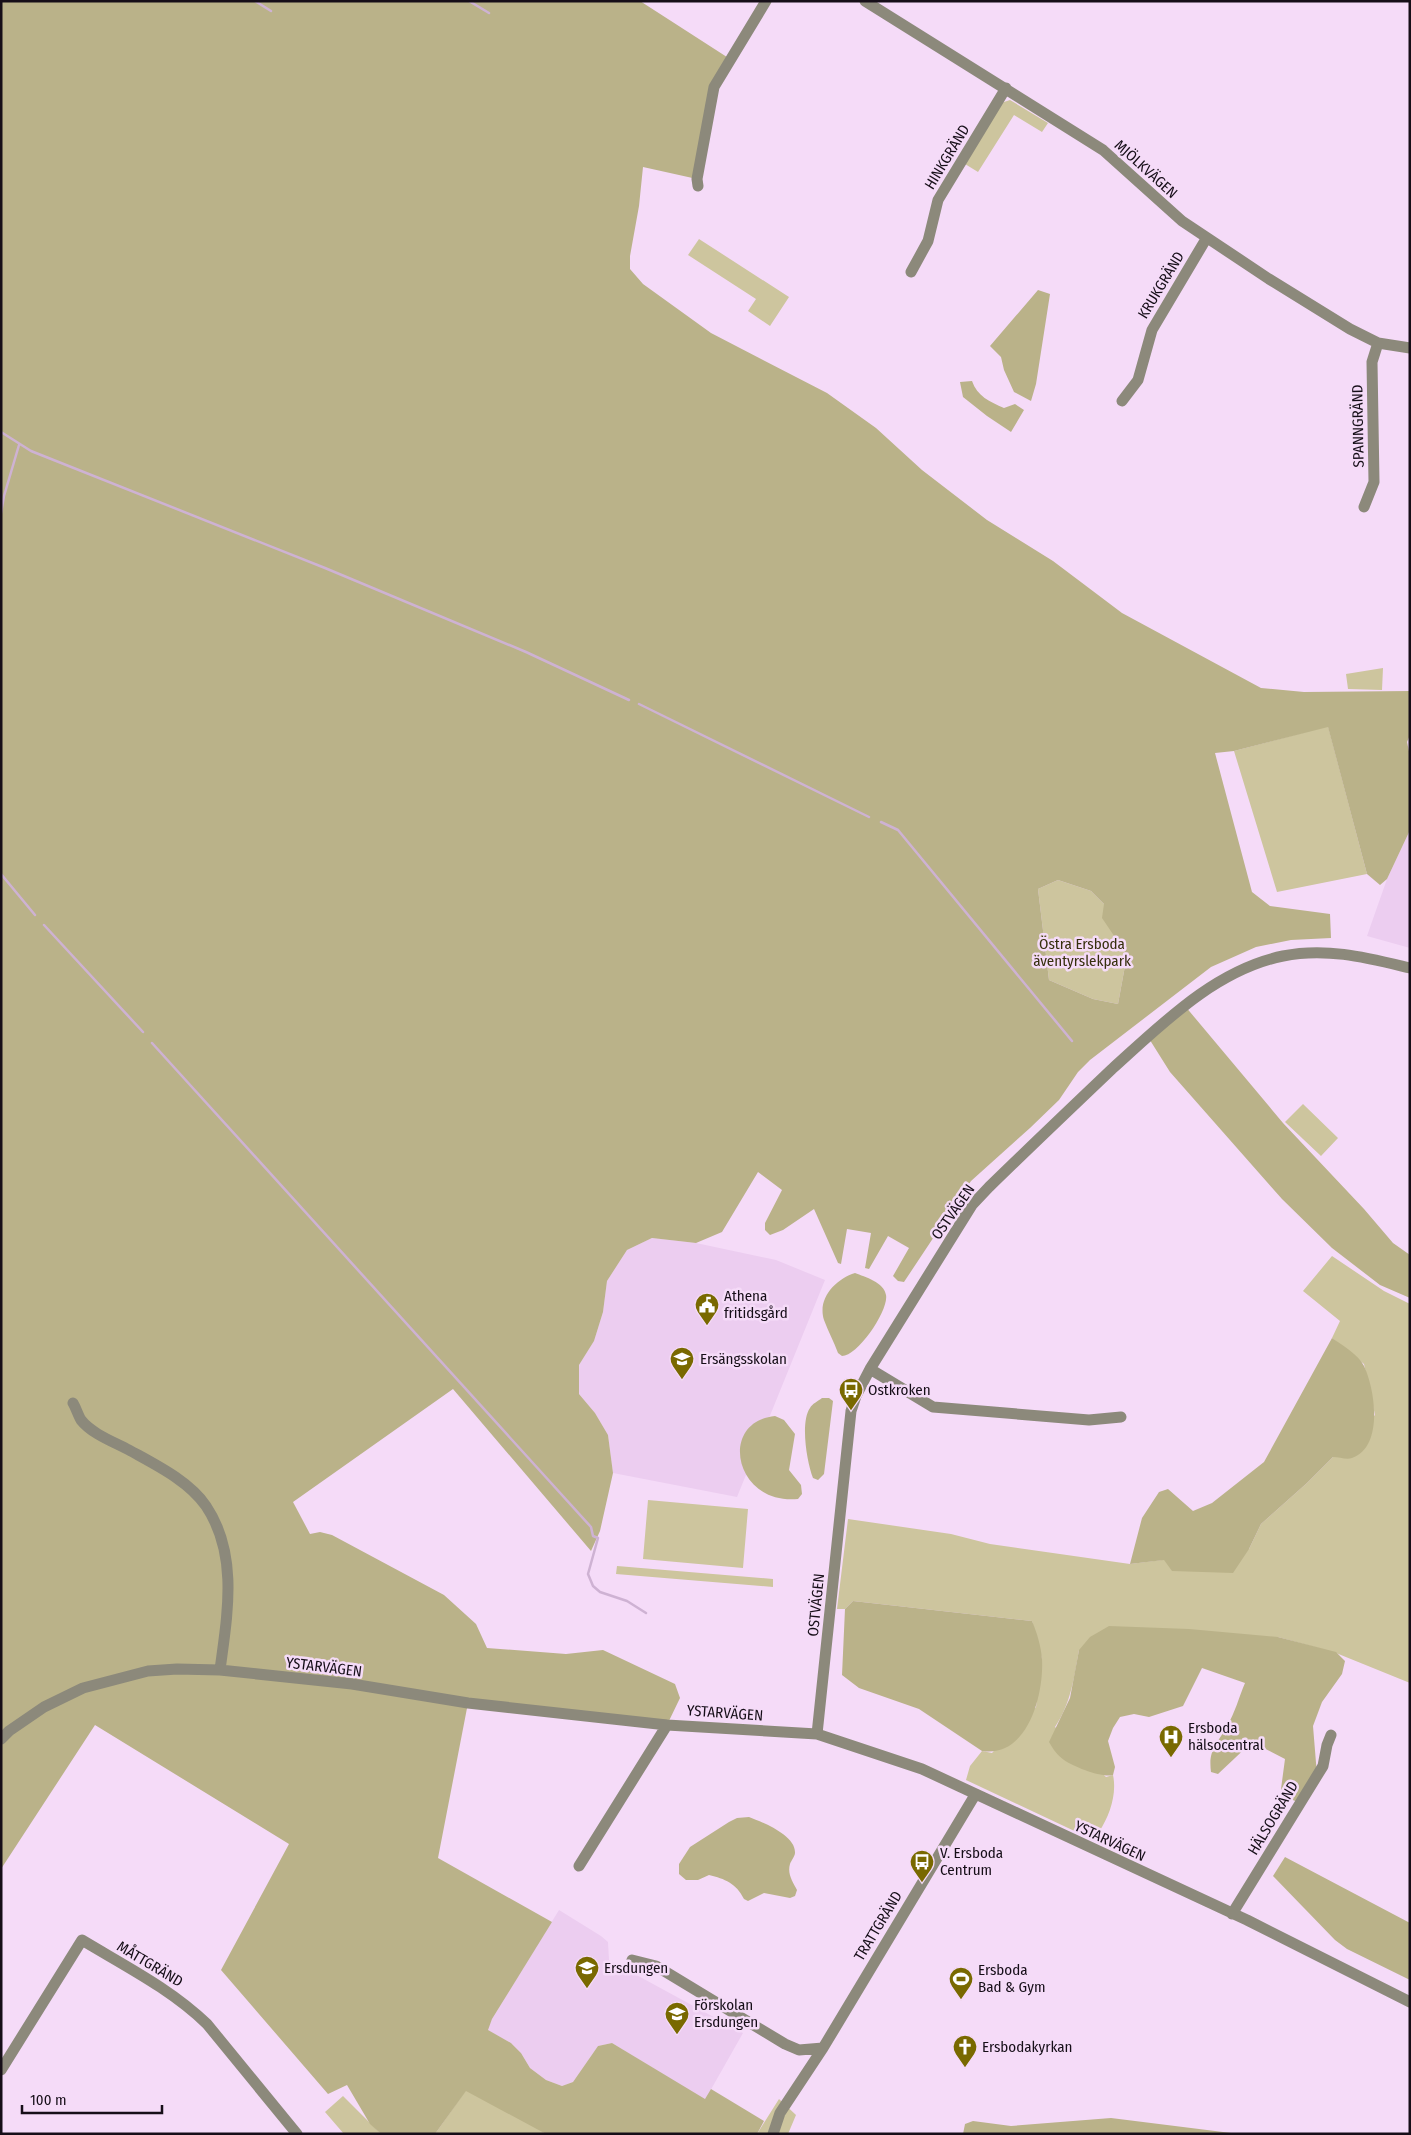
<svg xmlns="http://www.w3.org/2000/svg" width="1411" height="2135" font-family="'Fira Sans Condensed',sans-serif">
<rect width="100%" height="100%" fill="#f5dbf8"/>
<path fill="#eccdf0" d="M1410,830v118l-43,-12 20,-57z
M652,1238l44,5 80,17 49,20 -88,217 -124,-24 -5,-38 -13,-22 -16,-19v-29l15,-24 9,-29 4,-31 20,-31z
M559,1910l42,26 7,6 1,18 134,73 -38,67 -93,-57 -14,3 -25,36 -11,4 -16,-6 -16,-12 -9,-15 -10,-10 -24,-13 5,-11z"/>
<path fill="#cdc59e" d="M1010,100l38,23 -6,9 -28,-17 -36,57 -13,-8 36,-61z
M699,239l90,58 -19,29 -22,-15 8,-12 -68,-44z
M1383,668l-1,22 -34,-1 -2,-15z
M1328,726l39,148 -90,18 -43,-141z
M1058,880l33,11 13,13 23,51 -9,49 -25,-5 -44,-19 -11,-91z
M1303,1104l35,34 -17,18 -36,-34z
M1332,1256l52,35 26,13v379l-74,-30 -58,-16 -199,13c-5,28 -8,53 -24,77l51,50 7,-2c4,19 -3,40 -14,57l-16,3 -117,-55 4,-14 12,-15 10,2 44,-46 6,-48 -10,-38 -179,-20 -8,8h-8l11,-90 103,15 39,10 140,20 119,-15 12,-25 46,-41 68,-68 -11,-51 -32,-26 8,-17 -37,-30z
M648,1500l100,9 -5,59 -100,-9z
M617,1566l156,13v8l-157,-13z
M466,2090l71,38 9,6h-111z
M343,2096l38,38h-37l-19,-22z
M779,2099l17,16 -8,19h-31z"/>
<path fill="#bab289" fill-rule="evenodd" d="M1,1h639l90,58 -13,20 -20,100 -54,-12 -4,39 -9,50v13l13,15 68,49 116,60 49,35 46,42 65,50 66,41 69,52 139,75 43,4 106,-1v44l-3,7 3,14v74l-23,49 -7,6 -13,-11 -39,-147 -94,24 -19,2 37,139 18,14 60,8 1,24 -40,2 -35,7 -45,20 -121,93 -12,12 -19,28 -29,28 -59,53 -67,101 -6,-1 -5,-5 16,-28 -21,-12 -19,33 -4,-1 6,-35 -24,-4 -6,35 -3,-1 -24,-54 -31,21 -13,5 -5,-5v-7l17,-33 -24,-18 -36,60 -26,11 -44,-5 -25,12 -20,31 -4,31 -9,29 -15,24v29l16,19 13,22 5,38 -13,58 -9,20 -138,-162 -160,113 17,32 10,-2 12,3 112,60 32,29 11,24 79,6 37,-4 72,34 5,14 -13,27 -199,-22 -30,155 114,64 -60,97 -4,11 23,13 10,10 9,15 16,12 16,6 11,-4 25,-36 14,-3 93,56 6,-10 53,32 -7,13h-211l-80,-43 -31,43h-54l-11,-10 -23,-39 -19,9 -107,-124 68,-126 -194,-119 -94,144zM1058,880l33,11 13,13 -2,14 25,37 -9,49 -25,-5 -44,-19 -11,-91z
M1038,290l12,4 -14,90 -5,17 -17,-9 -10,-22 -3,-13 -11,-11z
M972,381c5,15 18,21 32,27l11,-4 9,6 -13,22 -24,-16 -24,-19 -3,-15z
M1185,1006l98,117 81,86 29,34 17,12v43l-30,-13 -48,-37 -50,-49 -112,-127 -22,-35z
M855,1273c10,4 29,9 31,22 3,15 -28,61 -44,61l-4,-3c-4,-11 -10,-22 -14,-33 -7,-22 12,-41 31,-47z
M1332,1338c10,7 27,17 32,28 11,23 20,81 -12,92 -5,2 -13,-1 -19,-1l-26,26 -46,41 -12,25 -16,24 -61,-2 -8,-11 -34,4 12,-46 17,-26 9,-3 25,22 19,-8 52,-41z
M822,1398h7l4,3 -9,73 -6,6 -5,-2c-6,-15 -13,-56 -3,-70 2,-4 8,-7 12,-10z
M775,1416l9,4 11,14 -6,36 12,15 1,9 -4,5c-64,6 -80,-77 -23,-83z
M853,1601l179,20c5,12 9,25 10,38 2,35 -14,99 -60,92l-63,-42 -60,-21 -17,-13 3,-66z
M1109,1626l80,3 89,8 58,15 9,9 -3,13 -20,28 -9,24 4,49 -17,28 -12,-5 -7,-9 4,-30 -33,-17 -34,32 -7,-2c-3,-23 6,-27 16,-46 8,-13 12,-29 18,-43l-43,-15 -19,38 -34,11 -15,-3 -14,3 -7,11 -5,13 7,26 -2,8c-11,3 -39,-8 -49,-15 -7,-5 -11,-11 -15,-18l21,-44 9,-48 11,-13z
M749,1817c13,5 47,18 46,36 0,3 -4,8 -5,11 -3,10 3,18 7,26l-2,6 -5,2 -26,-5 -16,8 -4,-2c-8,-16 -19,-20 -35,-24l-11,5h-12l-7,-6v-10l11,-17 39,-25 8,-4z
M1285,1857l125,66v57l-63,-31 -12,-9 -62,-64z
M1111,2118l128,16h-276l2,-10 8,-3 38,5z"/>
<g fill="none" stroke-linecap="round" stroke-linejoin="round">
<path stroke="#ceb2d3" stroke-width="2.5" d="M255,1l16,10
M469,1l20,12
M1,432l30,19 294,117 201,84 103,48
M1,513l3,-17 15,-51
M639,704l230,113
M881,822l17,8 174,211
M1,874l34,41
M44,925l99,107
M152,1043l439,484 2,9 5,2 -10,36 5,12 7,6 27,9 19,12"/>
<path stroke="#8c897b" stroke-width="11" d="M865,1l238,149 79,71 87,58 81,50 28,14 32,5
M698,186l-1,-7 17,-92 52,-86
M911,272l17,-31 10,-41 68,-112
M1122,401l16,-21 14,-50 54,-91
M1364,507l10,-25 -2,-120 6,-19
M870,1369l63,38 156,13 32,-3
M73,1403c3,5 5,12 8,17 11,14 33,22 48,30 27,15 60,31 77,56 33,49 21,110 14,164
M817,1734l34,-323 5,-15 14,-27 102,-164 17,-18c41,-40 82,-79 123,-118 50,-45 103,-99 171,-113 44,-9 85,2 127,12
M1,1739l8,-8 35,-24 39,-19 65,-17 29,-2 43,1 132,14 116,19 199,22 150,9 105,35 325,151 163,82
M579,1866l88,-141
M1232,1914l91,-148 4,-21 4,-10
M632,1960l24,6 129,78 14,6 24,-2
M1,2070l81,-130c43,26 89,49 125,84l90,110
M773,2134l7,-21 43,-65 152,-253"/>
</g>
<defs>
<symbol id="civic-pin" viewBox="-11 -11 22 30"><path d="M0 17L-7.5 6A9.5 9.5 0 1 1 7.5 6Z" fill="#796900" stroke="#f5dbf8"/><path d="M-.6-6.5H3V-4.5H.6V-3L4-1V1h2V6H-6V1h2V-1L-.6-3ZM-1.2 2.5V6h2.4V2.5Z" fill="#fff"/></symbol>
<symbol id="school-pin" viewBox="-11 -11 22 30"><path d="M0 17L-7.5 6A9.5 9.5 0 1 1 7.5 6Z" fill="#796900" stroke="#f5dbf8"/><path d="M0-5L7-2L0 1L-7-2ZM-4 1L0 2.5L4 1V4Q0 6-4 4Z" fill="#fff"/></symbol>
<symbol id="bus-pin" viewBox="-11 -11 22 30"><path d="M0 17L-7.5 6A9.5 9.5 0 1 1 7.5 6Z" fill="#796900" stroke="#f5dbf8"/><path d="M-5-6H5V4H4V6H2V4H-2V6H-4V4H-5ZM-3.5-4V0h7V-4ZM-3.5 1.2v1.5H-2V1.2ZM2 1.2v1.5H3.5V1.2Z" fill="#fff"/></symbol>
<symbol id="hospital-pin" viewBox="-11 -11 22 30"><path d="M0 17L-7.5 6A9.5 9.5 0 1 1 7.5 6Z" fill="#796900" stroke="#f5dbf8"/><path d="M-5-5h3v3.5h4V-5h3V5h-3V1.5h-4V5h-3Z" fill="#fff"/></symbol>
<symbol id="stadium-pin" viewBox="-11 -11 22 30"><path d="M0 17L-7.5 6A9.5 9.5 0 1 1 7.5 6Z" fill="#796900" stroke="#f5dbf8"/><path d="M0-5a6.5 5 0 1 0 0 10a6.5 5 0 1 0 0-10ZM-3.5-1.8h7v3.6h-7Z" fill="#fff"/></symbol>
<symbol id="church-pin" viewBox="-11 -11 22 30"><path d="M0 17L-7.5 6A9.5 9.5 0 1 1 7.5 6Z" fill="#796900" stroke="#f5dbf8"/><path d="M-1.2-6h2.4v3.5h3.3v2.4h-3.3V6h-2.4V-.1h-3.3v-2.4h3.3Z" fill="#fff"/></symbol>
</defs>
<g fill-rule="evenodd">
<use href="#civic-pin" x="693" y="1291" width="28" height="38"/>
<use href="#school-pin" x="668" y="1345" width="28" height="38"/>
<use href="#bus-pin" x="837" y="1376" width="28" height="38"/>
<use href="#hospital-pin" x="1157" y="1723" width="28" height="38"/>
<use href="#bus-pin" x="908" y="1848" width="28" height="38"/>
<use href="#school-pin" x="573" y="1954" width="28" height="38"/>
<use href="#stadium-pin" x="947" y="1965" width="28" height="38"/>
<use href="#school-pin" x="663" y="2000" width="28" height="38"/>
<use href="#church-pin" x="951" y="2033" width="28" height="38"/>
</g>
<g text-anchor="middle" stroke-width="5" stroke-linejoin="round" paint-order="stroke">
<g font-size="15" fill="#160e18" stroke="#f5dbf8">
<text transform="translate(947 157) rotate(-59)" y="5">HINKGRÄND</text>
<text transform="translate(1146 169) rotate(42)" y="5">MJÖLKVÄGEN</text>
<text transform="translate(1161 285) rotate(-59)" y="5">KRUKGRÄND</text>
<text transform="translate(1358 426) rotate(-91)" y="5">SPANNGRÄND</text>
<text transform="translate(953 1212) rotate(-55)" y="5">OSTVÄGEN</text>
<text transform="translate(816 1605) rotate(-84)" y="5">OSTVÄGEN</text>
<text transform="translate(324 1667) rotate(7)" y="5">YSTARVÄGEN</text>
<text transform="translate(725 1713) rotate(4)" y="5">YSTARVÄGEN</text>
<text transform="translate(1273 1818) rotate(-59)" y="5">HÄLSOGRÄND</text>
<text transform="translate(1110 1841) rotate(25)" y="5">YSTARVÄGEN</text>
<text transform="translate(878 1926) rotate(-59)" y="5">TRATTGRÄND</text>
<text transform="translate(150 1964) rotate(31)" y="5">MÅTTGRÄND</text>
</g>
<g font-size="15" fill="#362f0d" stroke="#f5dbf8">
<text x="1082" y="949">Östra Ersboda<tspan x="1082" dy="17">äventyrslekpark</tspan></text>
</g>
<g font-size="15" fill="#160e18" stroke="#f5dbf8" text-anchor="start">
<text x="724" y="1301">Athena<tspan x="724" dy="17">fritidsgård</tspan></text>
<text x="700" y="1364">Ersängsskolan</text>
<text x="868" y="1395">Ostkroken</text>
<text x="1188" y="1733">Ersboda<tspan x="1188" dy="17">hälsocentral</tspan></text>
<text x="940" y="1858">V. Ersboda<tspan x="940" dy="17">Centrum</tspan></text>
<text x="604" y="1973">Ersdungen</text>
<text x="978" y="1975">Ersboda<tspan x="978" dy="17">Bad &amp; Gym</tspan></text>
<text x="694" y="2010">Förskolan<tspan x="694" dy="17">Ersdungen</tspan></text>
<text x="982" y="2052">Ersbodakyrkan</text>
</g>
</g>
<rect width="1411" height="2135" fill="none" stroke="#160e18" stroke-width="5"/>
<path d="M22 2105v8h140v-8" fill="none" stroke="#160e18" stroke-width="2.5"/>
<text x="30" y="2105" font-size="15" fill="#160e18" stroke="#f5dbf8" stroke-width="4" paint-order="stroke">100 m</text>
</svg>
